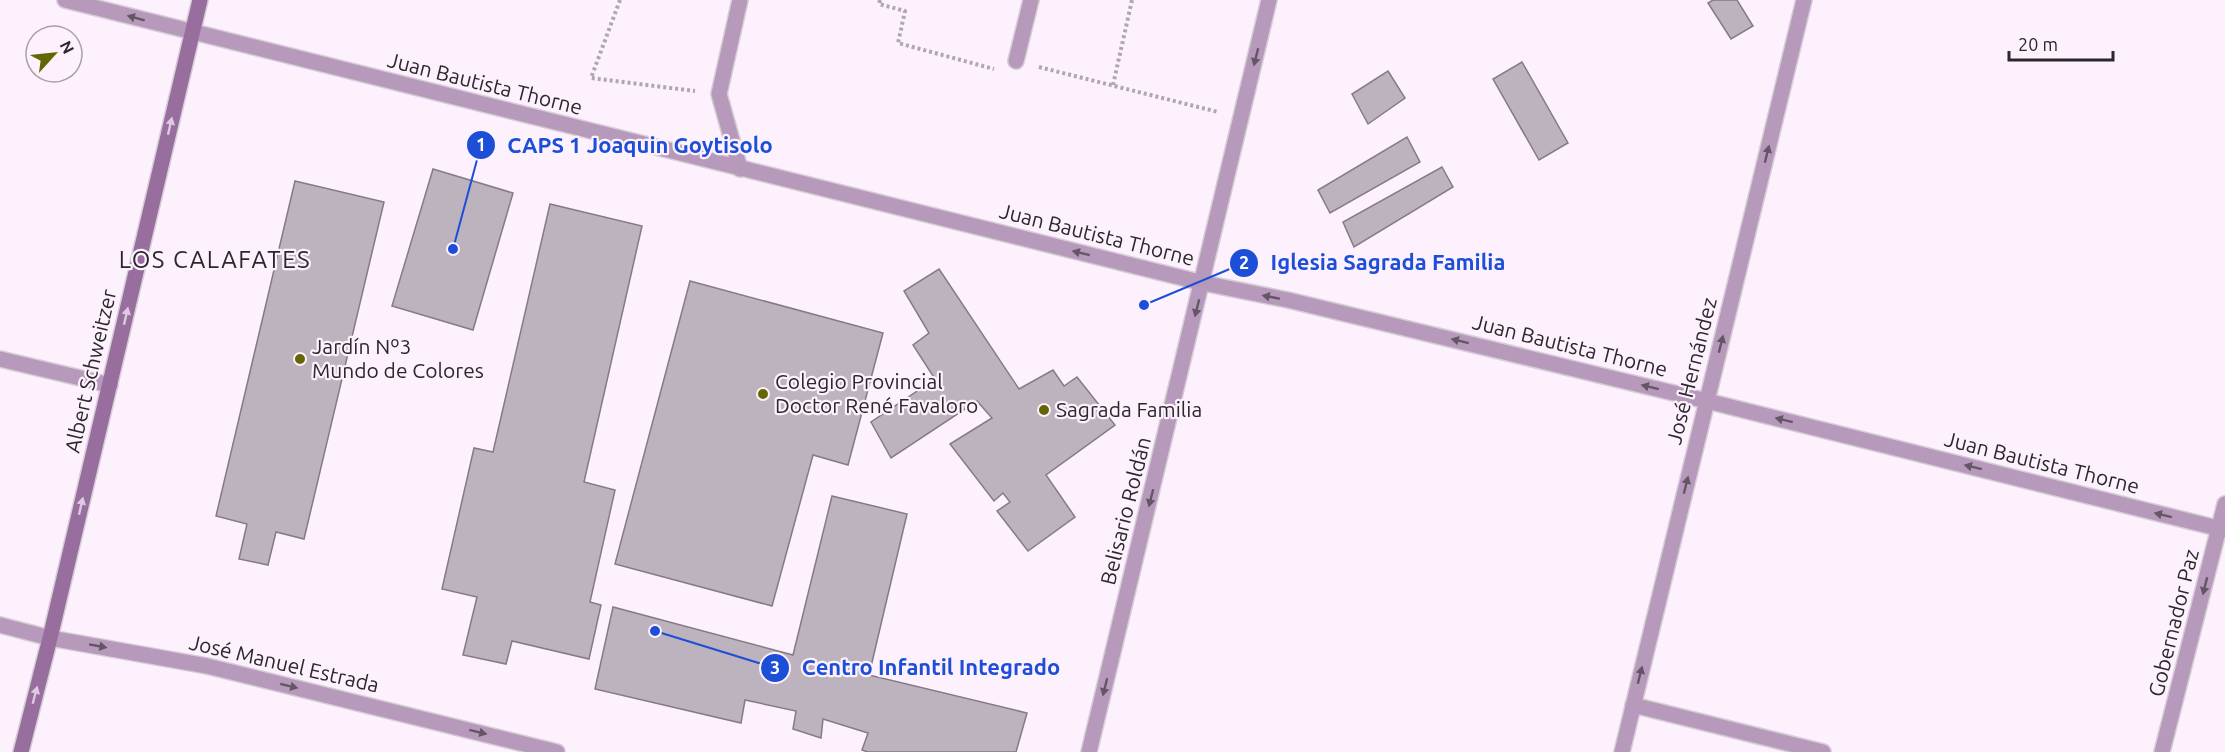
<svg xmlns="http://www.w3.org/2000/svg" width="2225" height="752" font-family="Ubuntu,sans-serif">
<rect width="100%" height="100%" fill="#fcf1fd"/>
<path fill="#bdb3be" stroke="#847b85" stroke-width="1.5" d="M1713,0h24l16,26 -22,13 -23,-36z
M1522,62l46,81 -29,17 -46,-81z
M1388,71l17,27 -37,26 -16,-30z
M1407,137l13,25 -90,51 -12,-23z
M1442,167l11,20 -99,60 -11,-25z
M433,169l80,24 -40,137 -81,-24z
M295,181l89,21 -80,337 -28,-7 -8,33 -29,-6 8,-35 -31,-8z
M550,204l92,22 -58,256 31,8 -25,112 11,3 -12,54 -77,-18 -6,23 -43,-9 14,-58 -35,-8 32,-141 19,4z
M939,269l80,120 34,-19 11,16 13,-9 38,48 -69,50 29,42 -47,34 -31,-40 13,-9 -7,-9 -9,8 -44,-57 42,-26 -15,-17 -86,57 -20,-36 64,-43 -22,-34 16,-12 -25,-42z
M690,281l193,52 -35,132 -35,-10 -41,151 -157,-42z
M832,496l75,18 -38,161 158,38 -11,39h-148l-6,-2 6,-17 -45,-14 -2,19 -28,-9 3,-18 -51,-11 -4,23 -146,-34 18,-82 180,48z"/>
<g fill="none" stroke-linecap="round" stroke-linejoin="round">
<defs>
<path id="lane" d="M1016,61l15,-61
M740,169l-21,-75 21,-94
M0,359l110,26"/>
<path id="street" d="M65,0l1138,283 85,17 419,101 518,129
M0,625l50,13 157,28 350,86
M1633,705l190,47
M1089,752l180,-752
M1622,752l182,-752
M2162,752l63,-248"/>
<path id="secondary" d="M21,752l29,-114 150,-638"/>
</defs>
<use href="#lane" stroke="#d6cdd7" stroke-width="18"/>
<use href="#street" stroke="#d6cdd7" stroke-width="18"/>
<use href="#secondary" stroke="#d6cdd7" stroke-width="18"/>
<path stroke="#afa7b0" stroke-width="4" stroke-dasharray="3 3" stroke-linecap="butt" d="M620,0l-29,78 104,13
M880,0l-1,4 26,7 -7,32 96,26
M1039,67l179,45
M1113,85l19,-85"/>
<use href="#lane" stroke="#b79abb" stroke-width="15"/>
<use href="#street" stroke="#b79abb" stroke-width="15"/>
<use href="#secondary" stroke="#976e9e" stroke-width="15"/>
</g>
<defs><path id="oneway-solid" d="M-6-.8H1V-3.2L6.5 0L1 3.2V.8H-6Z" transform="scale(1.5)"/></defs>
<g fill="#635665">
<use href="#oneway-solid" transform="translate(136 18) rotate(-165)"/>
<use href="#oneway-solid" transform="translate(1256 57) rotate(104)"/>
<use href="#oneway-solid" transform="translate(1767 154) rotate(-76)"/>
<use href="#oneway-solid" transform="translate(1081 253) rotate(-166)"/>
<use href="#oneway-solid" transform="translate(1271 297) rotate(-169)"/>
<use href="#oneway-solid" transform="translate(1197 308) rotate(104)"/>
<use href="#oneway-solid" transform="translate(1460 341) rotate(-166)"/>
<use href="#oneway-solid" transform="translate(1721 344) rotate(-76)"/>
<use href="#oneway-solid" transform="translate(1650 387) rotate(-166)"/>
<use href="#oneway-solid" transform="translate(1784 420) rotate(-166)"/>
<use href="#oneway-solid" transform="translate(1973 467) rotate(-166)"/>
<use href="#oneway-solid" transform="translate(1686 485) rotate(-76)"/>
<use href="#oneway-solid" transform="translate(1151 498) rotate(104)"/>
<use href="#oneway-solid" transform="translate(2163 515) rotate(-166)"/>
<use href="#oneway-solid" transform="translate(2205 586) rotate(104)"/>
<use href="#oneway-solid" transform="translate(98 646) rotate(10)"/>
<use href="#oneway-solid" transform="translate(1640 675) rotate(-76)"/>
<use href="#oneway-solid" transform="translate(289 686) rotate(14)"/>
<use href="#oneway-solid" transform="translate(1105 687) rotate(104)"/>
<use href="#oneway-solid" transform="translate(478 732) rotate(14)"/>
</g>
<g fill="#decae0">
<use href="#oneway-solid" transform="translate(170 126) rotate(-77)"/>
<use href="#oneway-solid" transform="translate(126 316) rotate(-77)"/>
<use href="#oneway-solid" transform="translate(81 506) rotate(-77)"/>
<use href="#oneway-solid" transform="translate(35 695) rotate(-75)"/>
</g>
<g fill="#636603" stroke="#fcf1fd" stroke-width="2">
<circle cx="300" cy="359" r="6"/>
<circle cx="763" cy="394" r="6"/>
<circle cx="1044" cy="410" r="6"/>
</g>
<g text-anchor="middle" stroke-width="4.5" stroke-linejoin="round" paint-order="stroke">
<g font-size="21" fill="#2b282c" stroke="#fcf1fd">
<text transform="translate(485 84) rotate(14)" y="7">Juan Bautista Thorne</text>
<text transform="translate(1097 235) rotate(14)" y="7">Juan Bautista Thorne</text>
<text transform="translate(1570 346) rotate(14)" y="7">Juan Bautista Thorne</text>
<text transform="translate(91 371) rotate(-77)" y="7">Albert Schweitzer</text>
<text transform="translate(1692 371) rotate(-76)" y="7">José Hernández</text>
<text transform="translate(2042 463) rotate(14)" y="7">Juan Bautista Thorne</text>
<text transform="translate(1126 511) rotate(-76)" y="7">Belisario Roldán</text>
<text transform="translate(2174 623) rotate(-76)" y="7">Gobernador Paz</text>
<text transform="translate(284 664) rotate(13)" y="7">José Manuel Estrada</text>
</g>
<g font-size="21" fill="#2b282c" stroke="#fcf1fd" text-anchor="start">
<text x="312" y="354">Jardín Nº3<tspan x="312" dy="24">Mundo de Colores</tspan></text>
<text x="775" y="389">Colegio Provincial<tspan x="775" dy="24">Doctor René Favaloro</tspan></text>
<text x="1056" y="417">Sagrada Familia</text>
</g>
<g font-size="24" letter-spacing="1.5" fill="#2b282c" stroke="#fcf1fd">
<text x="215" y="268">LOS CALAFATES</text>
</g>
</g>
<path fill="none" stroke="#1d4ed8" stroke-width="2" d="M453 249L481 145M1144 305L1244 263M655 631L775 668"/>
<g fill="#1d4ed8" stroke="#fcf1fd" stroke-width="2">
<circle cx="453" cy="249" r="6"/>
<circle cx="1144" cy="305" r="6"/>
<circle cx="655" cy="631" r="6"/>
<circle cx="481" cy="145" r="15"/>
<circle cx="1244" cy="263" r="15"/>
<circle cx="775" cy="668" r="15"/>
</g>
<g font-size="18" text-anchor="middle" font-weight="bold" fill="#fff">
<text x="481" y="151">1</text>
<text x="1244" y="269">2</text>
<text x="775" y="674">3</text>
</g>
<g font-size="22" text-anchor="middle" font-weight="bold" fill="#1d4ed8" stroke="#fcf1fd" stroke-width="4.5" stroke-linejoin="round" paint-order="stroke">
<text x="640" y="153">CAPS 1 Joaquin Goytisolo</text>
<text x="1388" y="270">Iglesia Sagrada Familia</text>
<text x="931" y="675">Centro Infantil Integrado</text>
</g>
<g transform="translate(54 54) rotate(63)"><circle r="28" fill="#fcf1fd" stroke="#a8a1a9" stroke-width="1.5"/>
<path d="M0-4.5L10 22L0 15L-10 22Z" fill="#636603"/>
<text y="-9" font-size="16" font-weight="bold" text-anchor="middle" fill="#2b282c">N</text>
</g>
<path d="M2009 51v9h104v-9" fill="none" stroke="#2b282c" stroke-width="3"/>
<text x="2018" y="51" font-size="18" fill="#2b282c" stroke="#fcf1fd" stroke-width="4.5" paint-order="stroke">20 m</text>
</svg>
